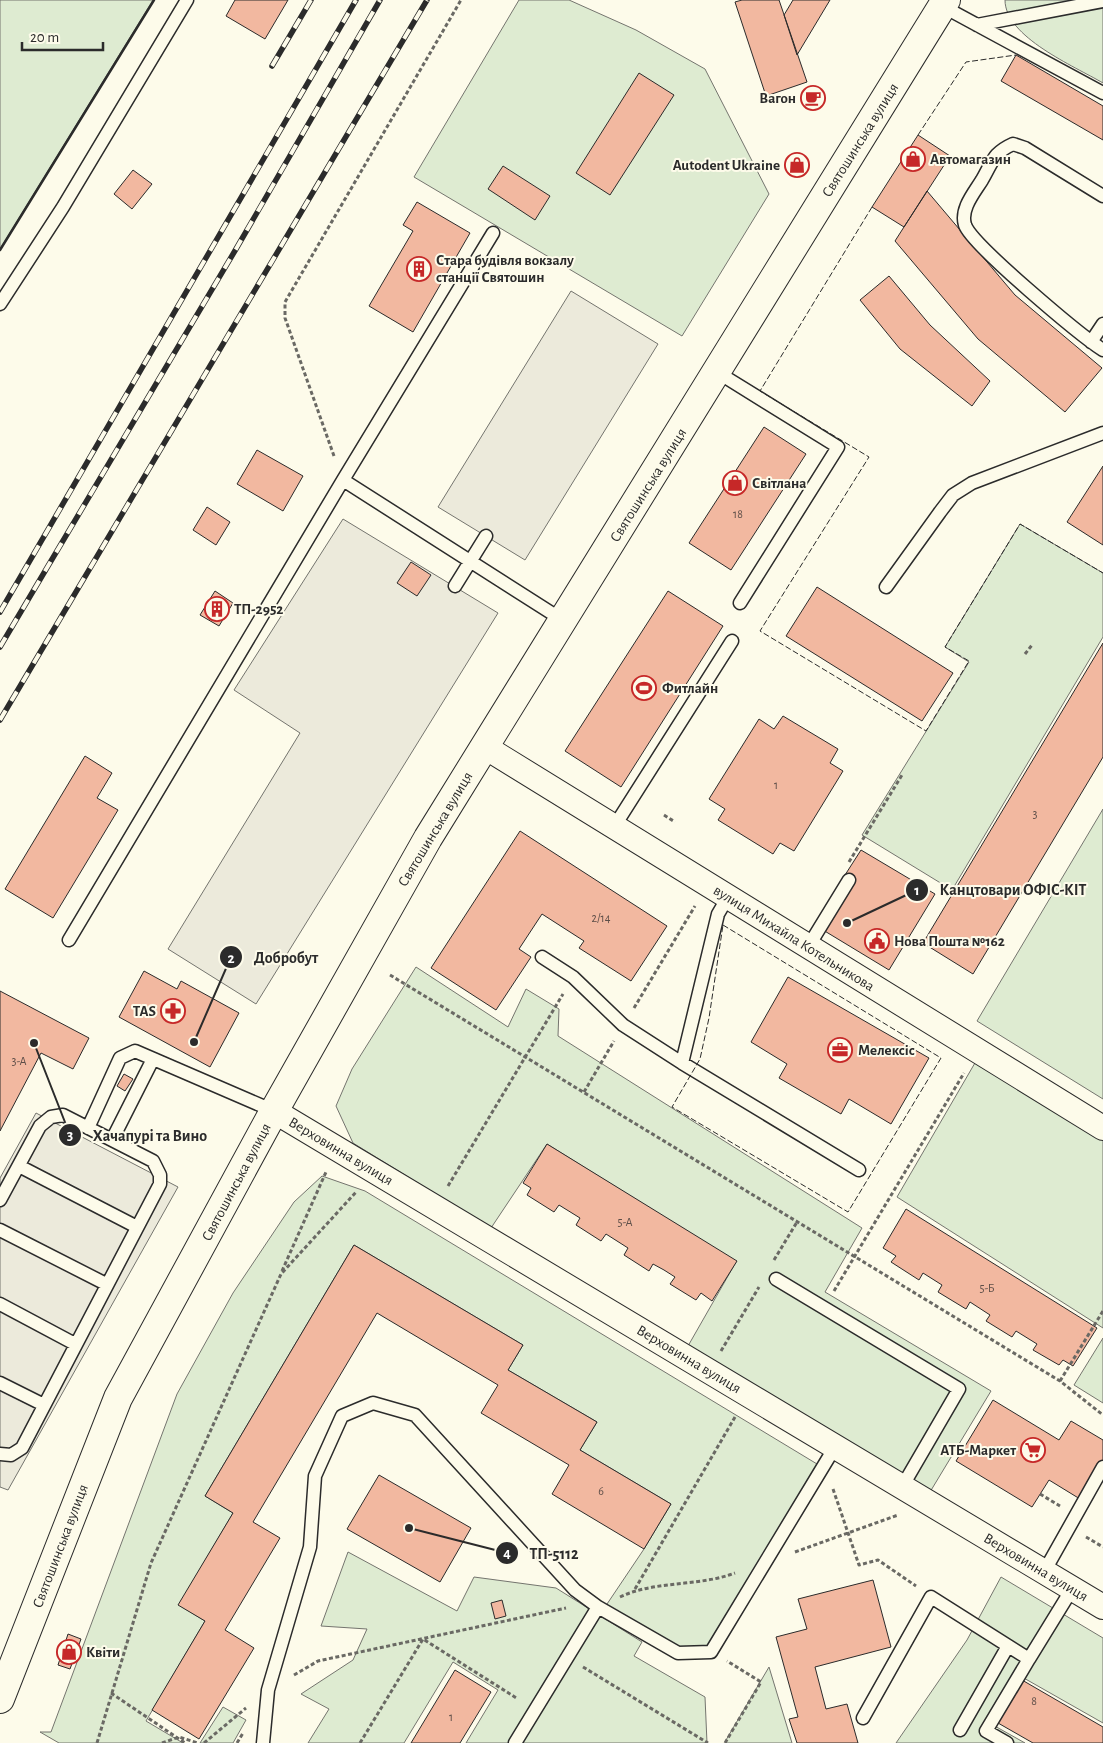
<svg xmlns="http://www.w3.org/2000/svg" width="1103" height="1743" font-family="'Alegreya Sans',sans-serif">
<rect width="100%" height="100%" fill="#fdfbea"/>
<path fill="#deebd1" stroke="#74746e" d="M0,0h153l-153,249z
M519,0h50l67,30 69,39 64,125 -87,142 -268,-159z
M1005,0h98v83c-29,-17 -98,-46 -98,-83z
M1020,524l83,49v64l-151,253 -90,-55 107,-173 -24,-15z
M1103,809v290l-126,-78z
M416,967l92,60 18,-38 33,20 -1,27 304,192 -37,64 166,99 -61,101 -242,-146 48,-84 -189,-118 -56,84 -138,-85 -17,-37 16,-37z
M979,1056l124,78v194l-206,-131z
M322,1176l43,15 457,276 -111,185 -33,1 -75,-43 41,-61 27,-45 -91,-54 17,-28 -89,-52 15,-25 -169,-100 -149,251 28,17 -54,92 26,16 -59,100 37,22h-124l-19,-11h11l126,-338 56,-101 61,-91z
M1103,1338v65l-29,-18z
M348,1552l109,59 17,-34 82,11 86,54 -8,14 71,41 2,46h-241l32,-53 -45,-28 -49,81h-96l21,-34 -28,-15 52,-34 14,-31 -46,-3z
M1001,1577l102,61v85l-81,-46 -29,48 32,18h-129l71,-103z
M769,1667l23,76h-66v-3z
M223,1707l23,13 -13,23h-33z"/>
<path fill="#eceadb" stroke="#74746e" d="M571,291l87,53 -133,216 -87,-53z
M343,519l155,94 -242,391 -88,-55 132,-216 -66,-43z
M36,1113l142,74 -170,303 -8,-3v-309z"/>
<path fill="#f2b8a0" stroke="#2b2b2b" d="M235,0h53l-23,39 -39,-23z
M742,0h37l28,82 -41,14 -31,-94z
M793,0h37l-33,55 -13,-40z
M1016,55l87,51v34l-102,-59z
M639,73l35,22 -64,100 -34,-22z
M918,135l32,21 -46,71 -32,-20z
M503,166l47,30 -15,24 -47,-31z
M133,170l19,14 -20,25 -18,-15z
M927,191l88,104 87,73 -37,44 -87,-73 -83,-98z
M417,202l53,31 -57,99 -44,-26 44,-75 -10,-6z
M889,276l41,49 60,56 -18,25 -72,-57 -40,-49z
M764,427l42,27 -75,116 -42,-27z
M257,450l46,26 -20,35 -46,-27z
M1103,466v79l-36,-23z
M207,507l23,15 -14,23 -23,-15z
M411,562l20,13 -14,21 -20,-13z
M817,587l136,86 -31,48 -136,-85z
M215,591l18,12 -14,23 -19,-11z
M668,591l55,35 -102,161 -56,-36z
M1103,643v114l-130,217 -50,-31z
M783,716l55,33 -8,14 13,8 -49,80 -14,-8 -7,11 -55,-34 7,-11 -16,-10 50,-80 15,10z
M85,756l27,17 -15,25 21,12 -65,108 -48,-29z
M520,831l147,95 -36,55 -52,-33 5,-7 -42,-27 -23,35 12,8 -35,53 -65,-42z
M861,850l74,44 -46,76 -66,-40 30,-50 -8,-5z
M144,971l33,18 4,-8 58,32 -29,54 -91,-50z
M788,977l141,81 -38,66 -42,-25 -8,15 -62,-36 8,-14 -36,-22z
M0,991l89,47 -16,31 -32,-16 -41,78z
M124,1074l9,5 -8,12 -8,-5z
M547,1144l190,117 -25,40 -11,-8 -5,7 -26,-16 5,-7 -11,-7 -11,-6 -4,7 -25,-16 4,-7 -22,-14 -5,7 -25,-16 4,-7 -21,-13 -5,7 -27,-17 4,-7 -8,-5z
M906,1209l191,119 -24,38 -10,-6 -4,5 -26,-15 4,-6 -21,-13 -4,6 -26,-16 4,-6 -20,-13 -4,7 -28,-17 4,-7 -19,-12 -4,7 -28,-18 5,-6 -13,-8z
M354,1245l169,100 -15,25 89,52 -17,28 91,54 -27,45 -92,-55 17,-29 -88,-52 17,-28 -121,-72 -124,209 27,16 -55,92 29,18 -55,91 -47,-29 53,-89 -27,-16 55,-92 -28,-17z
M993,1400l66,40 12,-19 32,19v21l-23,38 -31,-19 -17,27 -76,-46z
M379,1475l92,53 -31,54 -93,-53z
M873,1580l18,67 -76,20 11,42 21,-5 11,39h-61l-8,-24 9,-2 -22,-80 31,-8 -9,-30z
M502,1600l4,16 -11,3 -4,-16z
M68,1634l13,5 -11,30 -12,-4z
M455,1670l36,22 -31,51h-49z
M1022,1680l81,47v16h-70l-35,-20z"/>
<g fill="none" stroke-linecap="round" stroke-linejoin="round">
<defs>
<path id="lane" d="M942,6l161,87
M977,25l126,-24
M1103,196l-78,-48 -12,-4c-20,9 -20,17 -31,36 -8,13 -22,29 -17,45 7,20 115,110 138,125
M0,304l63,-97 124,-207
M1091,342l12,-18
M717,372l121,75 -98,156
M343,480l221,141
M455,586l31,-50
M886,587l54,-75 13,-17 19,-12 131,-50
M614,827l118,-186
M69,940l274,-460 150,-247
M808,947l41,-67
M542,957l31,20 50,48 59,38 36,-149 10,-17
M682,1063l177,107
M88,1128l32,-70 15,-7 139,60
M112,1140l41,-81
M19,1166l118,61
M0,1200l40,-74 11,-9 12,-2 90,46 7,14v9l-138,264 -11,7 -11,-1
M0,1230l106,54
M776,1279l183,110 -57,98
M0,1304l75,40
M0,1383l44,22
M1044,1572l59,-105
M863,1718l68,-121 98,62 43,-70
M960,1730l48,-84
M263,1743l5,-53 42,-143 5,-71 27,-60 31,-13 42,12 160,175 23,17
M515,1743l83,-136 80,46 33,-1 124,-205
M1007,1743l-21,-12 43,-72"/>
<path id="street" d="M485,747l618,381
M274,1111l829,496"/>
<path id="secondary" d="M0,1699l118,-301 156,-287 154,-273 518,-838"/>
</defs>
<use href="#lane" stroke="#2b2b2b" stroke-width="15"/>
<use href="#street" stroke="#2b2b2b" stroke-width="26"/>
<use href="#secondary" stroke="#2b2b2b" stroke-width="30"/>
<path stroke="#6a6964" stroke-width="3" stroke-dasharray="4 2.5" stroke-linecap="butt" d="M334,456l-49,-138v-16l176,-302
M1025,654l7,-9
M664,815l11,7
M849,862l53,-87
M390,975l670,406 43,34
M634,1008l61,-102
M584,1092l30,-51
M448,1186l115,-192
M774,1260l23,-38
M282,1271l44,-99
M834,1291l130,-218
M721,1351l38,-64
M1060,1381l43,-70
M833,1489l26,76 19,-5 38,26
M1040,1494l20,12
M1086,1537l17,10
M795,1552l103,-37
M635,1589l100,-172
M620,1597c36,-17 78,-10 115,-24
M583,1667l125,76
M294,1675l24,-14 248,-53
M111,1693l74,50
M97,1743l54,-180 130,-289 76,-83
M162,1743l17,-6 19,6
M204,1743l42,-35
M237,1743l6,-10
M360,1743l63,-104 95,60
M725,1743l36,-61 -34,-21"/>
<use href="#lane" stroke="#fdfbea" stroke-width="12"/>
<use href="#street" stroke="#fdfbea" stroke-width="24"/>
<use href="#secondary" stroke="#fdfbea" stroke-width="28"/>
<defs>
<path id="rail" d="M272,66l39,-66
M0,612l356,-612
M0,647l236,-398 144,-249
M0,720l427,-720"/>
</defs>
<use href="#rail" stroke="#2b2b2b" stroke-width="5.5"/>
<use href="#rail" stroke="#fdfbea" stroke-width="4" stroke-dasharray="11" stroke-linecap="butt"/>
<path stroke="#2b2b2b" stroke-width="1" stroke-dasharray="6 2.5" stroke-linecap="butt" d="M918,135l48,-73 50,-7
M872,207l-112,184 109,66 -109,174 166,100 43,-70 -24,-14 75,-123 83,49
M723,925l218,133 -93,154 -176,-105 28,-48 9,-41z"/>
<path stroke="#2b2b2b" stroke-width="2.5" d="M0,250l154,-250"/>
</g>
<defs>
<symbol id="cafe-ring" viewBox="-11 -11 22 22"><circle r="9.5" fill="#fdfbea" stroke="#c62828" stroke-width="1.5"/><path d="M-5.5-4.5H6V0H3Q3 3.5 0 3.5H-2.5Q-5.5 3.5-5.5 0ZM3-3.2v2h1.7v-2ZM-6 4.5H4V6H-6Z" fill="#c62828"/></symbol>
<symbol id="shop-ring" viewBox="-11 -11 22 22"><circle r="9.5" fill="#fdfbea" stroke="#c62828" stroke-width="1.5"/><path d="M-5-2.5h2.3a2.7 3.5 0 0 1 5.4 0H5L5.5 6h-11ZM-1.5-2.5h3a1.5 2.3 0 0 0-3 0Z" fill="#c62828"/></symbol>
<symbol id="building-ring" viewBox="-11 -11 22 22"><circle r="9.5" fill="#fdfbea" stroke="#c62828" stroke-width="1.5"/><path d="M-4-6H4V6H1V3H-1V6H-4ZM-2.5-4.3h1.7v1.8h-1.7ZM.8-4.3h1.7v1.8H.8ZM-2.5-1h1.7V.8h-1.7ZM.8-1h1.7V.8H.8Z" fill="#c62828"/></symbol>
<symbol id="stadium-ring" viewBox="-11 -11 22 22"><circle r="9.5" fill="#fdfbea" stroke="#c62828" stroke-width="1.5"/><path d="M0-5a6.5 5 0 1 0 0 10a6.5 5 0 1 0 0-10ZM-3.5-1.8h7v3.6h-7Z" fill="#c62828"/></symbol>
<symbol id="civic-ring" viewBox="-11 -11 22 22"><circle r="9.5" fill="#fdfbea" stroke="#c62828" stroke-width="1.5"/><path d="M-.6-6.5H3V-4.5H.6V-3L4-1V1h2V6H-6V1h2V-1L-.6-3ZM-1.2 2.5V6h2.4V2.5Z" fill="#c62828"/></symbol>
<symbol id="pharmacy-ring" viewBox="-11 -11 22 22"><circle r="9.5" fill="#fdfbea" stroke="#c62828" stroke-width="1.5"/><path d="M-2-6h4v4h4v4h-4v4h-4v-4h-4v-4h4Z" fill="#c62828"/></symbol>
<symbol id="office-ring" viewBox="-11 -11 22 22"><circle r="9.5" fill="#fdfbea" stroke="#c62828" stroke-width="1.5"/><path d="M-6-3h4V-5.5h4V-3h4V5H-6ZM-1-4.5V-3h2v-1.5ZM-6 0V1H6V0Z" fill="#c62828"/></symbol>
<symbol id="supermarket-ring" viewBox="-11 -11 22 22"><circle r="9.5" fill="#fdfbea" stroke="#c62828" stroke-width="1.5"/><path d="M-6-5.5h2.5l.6 2H6L4.5 2H-2.5L-4.4-4H-6ZM-1.5 3.2a1.3 1.3 0 1 0 .1 0ZM3 3.2a1.3 1.3 0 1 0 .1 0Z" fill="#c62828"/></symbol>
</defs>
<g fill-rule="evenodd">
<use href="#cafe-ring" x="799" y="84" width="28" height="28"/>
<use href="#shop-ring" x="899" y="145" width="28" height="28"/>
<use href="#shop-ring" x="783" y="151" width="28" height="28"/>
<use href="#building-ring" x="405" y="255" width="28" height="28"/>
<use href="#shop-ring" x="721" y="469" width="28" height="28"/>
<use href="#building-ring" x="203" y="595" width="28" height="28"/>
<use href="#stadium-ring" x="630" y="674" width="28" height="28"/>
<use href="#civic-ring" x="863" y="927" width="28" height="28"/>
<use href="#pharmacy-ring" x="159" y="997" width="28" height="28"/>
<use href="#office-ring" x="826" y="1036" width="28" height="28"/>
<use href="#supermarket-ring" x="1019" y="1436" width="28" height="28"/>
<use href="#shop-ring" x="55" y="1638" width="28" height="28"/>
</g>
<g text-anchor="middle" stroke-width="4" stroke-linejoin="round" paint-order="stroke">
<g font-size="12" fill="#5d4e48">
<text x="738" y="518">18</text>
<text x="776" y="789">1</text>
<text x="1035" y="818">3</text>
<text x="601" y="922">2/14</text>
<text x="19" y="1065">3-А</text>
<text x="625" y="1226">5-А</text>
<text x="987" y="1292">5-Б</text>
<text x="601" y="1495">6</text>
<text x="1034" y="1705">8</text>
<text x="451" y="1721">1</text>
</g>
<g font-size="15" font-weight="bold" fill="#2b2b2b" stroke="#fdfbea" text-anchor="start">
<text x="796" y="103" text-anchor="end">Вагон</text>
<text x="930" y="164">Автомагазин</text>
<text x="780" y="170" text-anchor="end">Autodent Ukraine</text>
<text x="436" y="265">Стара будівля вокзалу<tspan x="436" dy="17">станції Святошин</tspan></text>
<text x="752" y="488">Світлана</text>
<text x="234" y="614">ТП-2952</text>
<text x="662" y="693">Фитлайн</text>
<text x="894" y="946">Нова Пошта №162</text>
<text x="156" y="1016" text-anchor="end">TAS</text>
<text x="858" y="1055">Мелексіc</text>
<text x="1016" y="1455" text-anchor="end">АТБ-Маркет</text>
<text x="86" y="1657">Квіти</text>
</g>
<g font-size="15" fill="#2b2b2b" stroke="#fdfbea">
<text transform="translate(860 140) rotate(-58)" y="5">Святошинська вулиця</text>
<text transform="translate(648 485) rotate(-58)" y="5">Святошинська вулиця</text>
<text transform="translate(435 829) rotate(-59)" y="5">Святошинська вулиця</text>
<text transform="translate(794 938) rotate(32)" y="5">вулиця Михайла Котельникова</text>
<text transform="translate(341 1151) rotate(31)" y="5">Верховинна вулиця</text>
<text transform="translate(236 1182) rotate(-62)" y="5">Святошинська вулиця</text>
<text transform="translate(689 1359) rotate(31)" y="5">Верховинна вулиця</text>
<text transform="translate(60 1546) rotate(-69)" y="5">Святошинська вулиця</text>
<text transform="translate(1036 1567) rotate(31)" y="5">Верховинна вулиця</text>
</g>
</g>
<path fill="none" stroke="#2b2b2b" stroke-width="2" d="M847 923L917 890M194 1042L231 957M34 1043L70 1135M409 1528L507 1553"/>
<g fill="#2b2b2b" stroke="#fdfbea" stroke-width="2">
<circle cx="847" cy="923" r="5"/>
<circle cx="194" cy="1042" r="5"/>
<circle cx="34" cy="1043" r="5"/>
<circle cx="409" cy="1528" r="5"/>
<circle cx="917" cy="890" r="12"/>
<circle cx="231" cy="957" r="12"/>
<circle cx="70" cy="1135" r="12"/>
<circle cx="507" cy="1553" r="12"/>
</g>
<g font-size="15" text-anchor="middle" font-weight="bold" fill="#fff">
<text x="917" y="895">1</text>
<text x="231" y="963">2</text>
<text x="70" y="1140">3</text>
<text x="507" y="1558">4</text>
</g>
<g font-size="16" text-anchor="middle" font-weight="bold" fill="#2b2b2b" stroke="#fdfbea" stroke-width="4" stroke-linejoin="round" paint-order="stroke">
<text x="1013" y="895">Канцтовари ОФІС-КІТ</text>
<text x="286" y="963">Добробут</text>
<text x="150" y="1141">Хачапурі та Вино</text>
<text x="554" y="1559">ТП-5112</text>
</g>
<path d="M22 42v8h81v-8" fill="none" stroke="#2b2b2b" stroke-width="2.5"/>
<text x="30" y="42" font-size="15" fill="#2b2b2b" stroke="#fdfbea" stroke-width="4" paint-order="stroke">20 m</text>
</svg>
